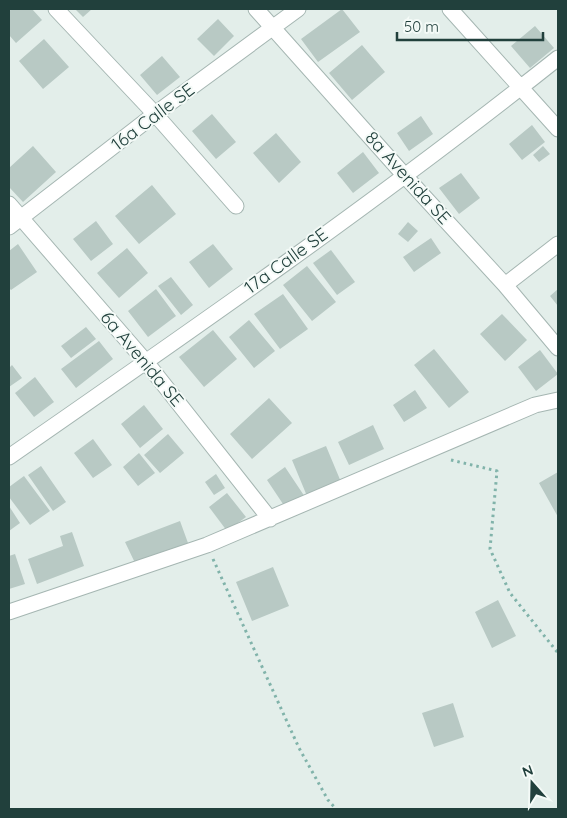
<svg xmlns="http://www.w3.org/2000/svg" width="567" height="818" font-family="Quicksand,sans-serif">
<rect width="100%" height="100%" fill="#e3eeea"/>
<path fill="#b8c9c4" d="M12,9h20l10,11 -26,23 -7,-8v-24z
M75,9h17l-9,8z
M342,9l18,23 -42,30 -17,-23z
M218,19l16,17 -20,20 -17,-17z
M535,26l19,22 -24,20 -19,-22z
M44,39l25,28 -26,22 -24,-28z
M362,45l23,27 -33,28 -23,-27z
M162,56l18,21 -23,18 -17,-20z
M212,114l24,28 -20,17 -24,-28z
M421,116l12,18 -24,17 -12,-18z
M532,125l13,17 -23,18 -13,-16z
M276,133l25,29 -22,21 -26,-30z
M33,146l23,26 -33,30 -14,-15v-19z
M543,146l7,8 -11,8 -6,-7z
M363,152l16,21 -26,20 -16,-20z
M461,173l19,25 -21,16 -20,-26z
M152,185l24,29 -37,30 -24,-28z
M96,221l17,23 -22,17 -18,-22z
M408,222l10,9 -10,11 -10,-8z
M431,238l10,15 -27,19 -11,-15z
M18,244l19,28 -26,18 -2,-2v-37z
M213,244l20,25 -24,19 -20,-26z
M127,248l21,25 -29,25 -22,-25z
M331,250l24,32 -18,13 -24,-32z
M307,266l29,36 -24,19 -29,-36z
M171,277l22,28 -12,10 -23,-29z
M156,289l20,27 -28,21 -20,-26z
M558,289v17l-8,-10z
M283,294l25,35 -28,20 -26,-35z
M502,314l25,26 -22,21 -25,-27z
M249,320l26,31 -21,17 -25,-31z
M86,327l10,12 -25,19 -10,-12z
M213,330l24,29 -33,28 -25,-30z
M99,341l14,18 -37,29 -15,-19z
M434,349l35,43 -20,16 -35,-43z
M540,350l18,24 -22,17 -18,-24z
M12,365l10,13 -13,9v-19z
M35,377l19,25 -20,15 -19,-24z
M415,390l12,18 -23,14 -11,-17z
M269,398l23,25 -40,36 -22,-25z
M144,405l19,24 -23,19 -19,-24z
M373,425l11,24 -35,16 -11,-23z
M168,434l16,19 -24,20 -16,-18z
M93,439l19,26 -19,13 -19,-25z
M326,446l15,36 -34,14 -15,-36z
M139,453l16,20 -17,13 -15,-19z
M41,466l25,36 -13,9 -25,-36z
M285,467l20,30 -18,13 -20,-30z
M558,472v45l-19,-34z
M216,474l9,14 -11,7 -9,-13z
M24,476l26,35 -20,14 -21,-28v-10z
M227,493l19,24 -19,14 -18,-24z
M9,506l11,17 -11,8z
M180,521l8,22 -52,22 -11,-23z
M72,532l12,34 -47,18 -9,-25 35,-13 -3,-10z
M15,554l10,30 -16,5v-33z
M273,567l16,39 -37,15 -16,-39z
M498,600l18,36 -24,12 -17,-36z
M453,703l11,34 -30,10 -12,-34z"/>
<g fill="none" stroke-linecap="round" stroke-linejoin="round">
<defs>
<path id="minor" d="M56,9l99,105 81,92
M256,9l149,167 100,109 53,63
M450,9l108,120
M9,204l137,158 124,157
M9,227l146,-113 143,-105
M505,285l53,-41
M9,457c186,-129 372,-258 549,-399
M9,612l198,-67 328,-140 23,-5"/>
</defs>
<use href="#minor" stroke="#a5b6b2" stroke-width="17"/>
<path stroke="#81b3aa" stroke-width="3" stroke-dasharray="2.5 4" stroke-linecap="butt" d="M451,460l46,11 -7,78 20,44 48,60
M213,559l86,189 29,52 8,9"/>
<use href="#minor" stroke="#fff" stroke-width="15"/>
</g>
<g text-anchor="middle" stroke-width="4" stroke-linejoin="round" paint-order="stroke">
<g font-size="18" fill="#21403c" stroke="#f4faf7">
<text transform="translate(153 117) rotate(-37)" y="6">16a Calle SE</text>
<text transform="translate(408 178) rotate(48)" y="6">8a Avenida SE</text>
<text transform="translate(286 261) rotate(-36)" y="6">17a Calle SE</text>
<text transform="translate(142 359) rotate(50)" y="6">6a Avenida SE</text>
</g>
</g>
<rect width="567" height="818" fill="none" stroke="#21403c" stroke-width="20"/>
<g transform="translate(532 783) rotate(340)" stroke="#f4faf7" stroke-width="4" paint-order="stroke">
<path d="M0-4L9 19L0 12L-9 19Z" fill="#21403c"/>
<text y="-8" font-size="14" font-weight="bold" text-anchor="middle" fill="#21403c">N</text>
</g>
<path d="M397 32v8h146v-8" fill="none" stroke="#21403c" stroke-width="2.5"/>
<text x="404" y="32" font-size="15" fill="#21403c" stroke="#f4faf7" stroke-width="4" paint-order="stroke">50 m</text>
</svg>
